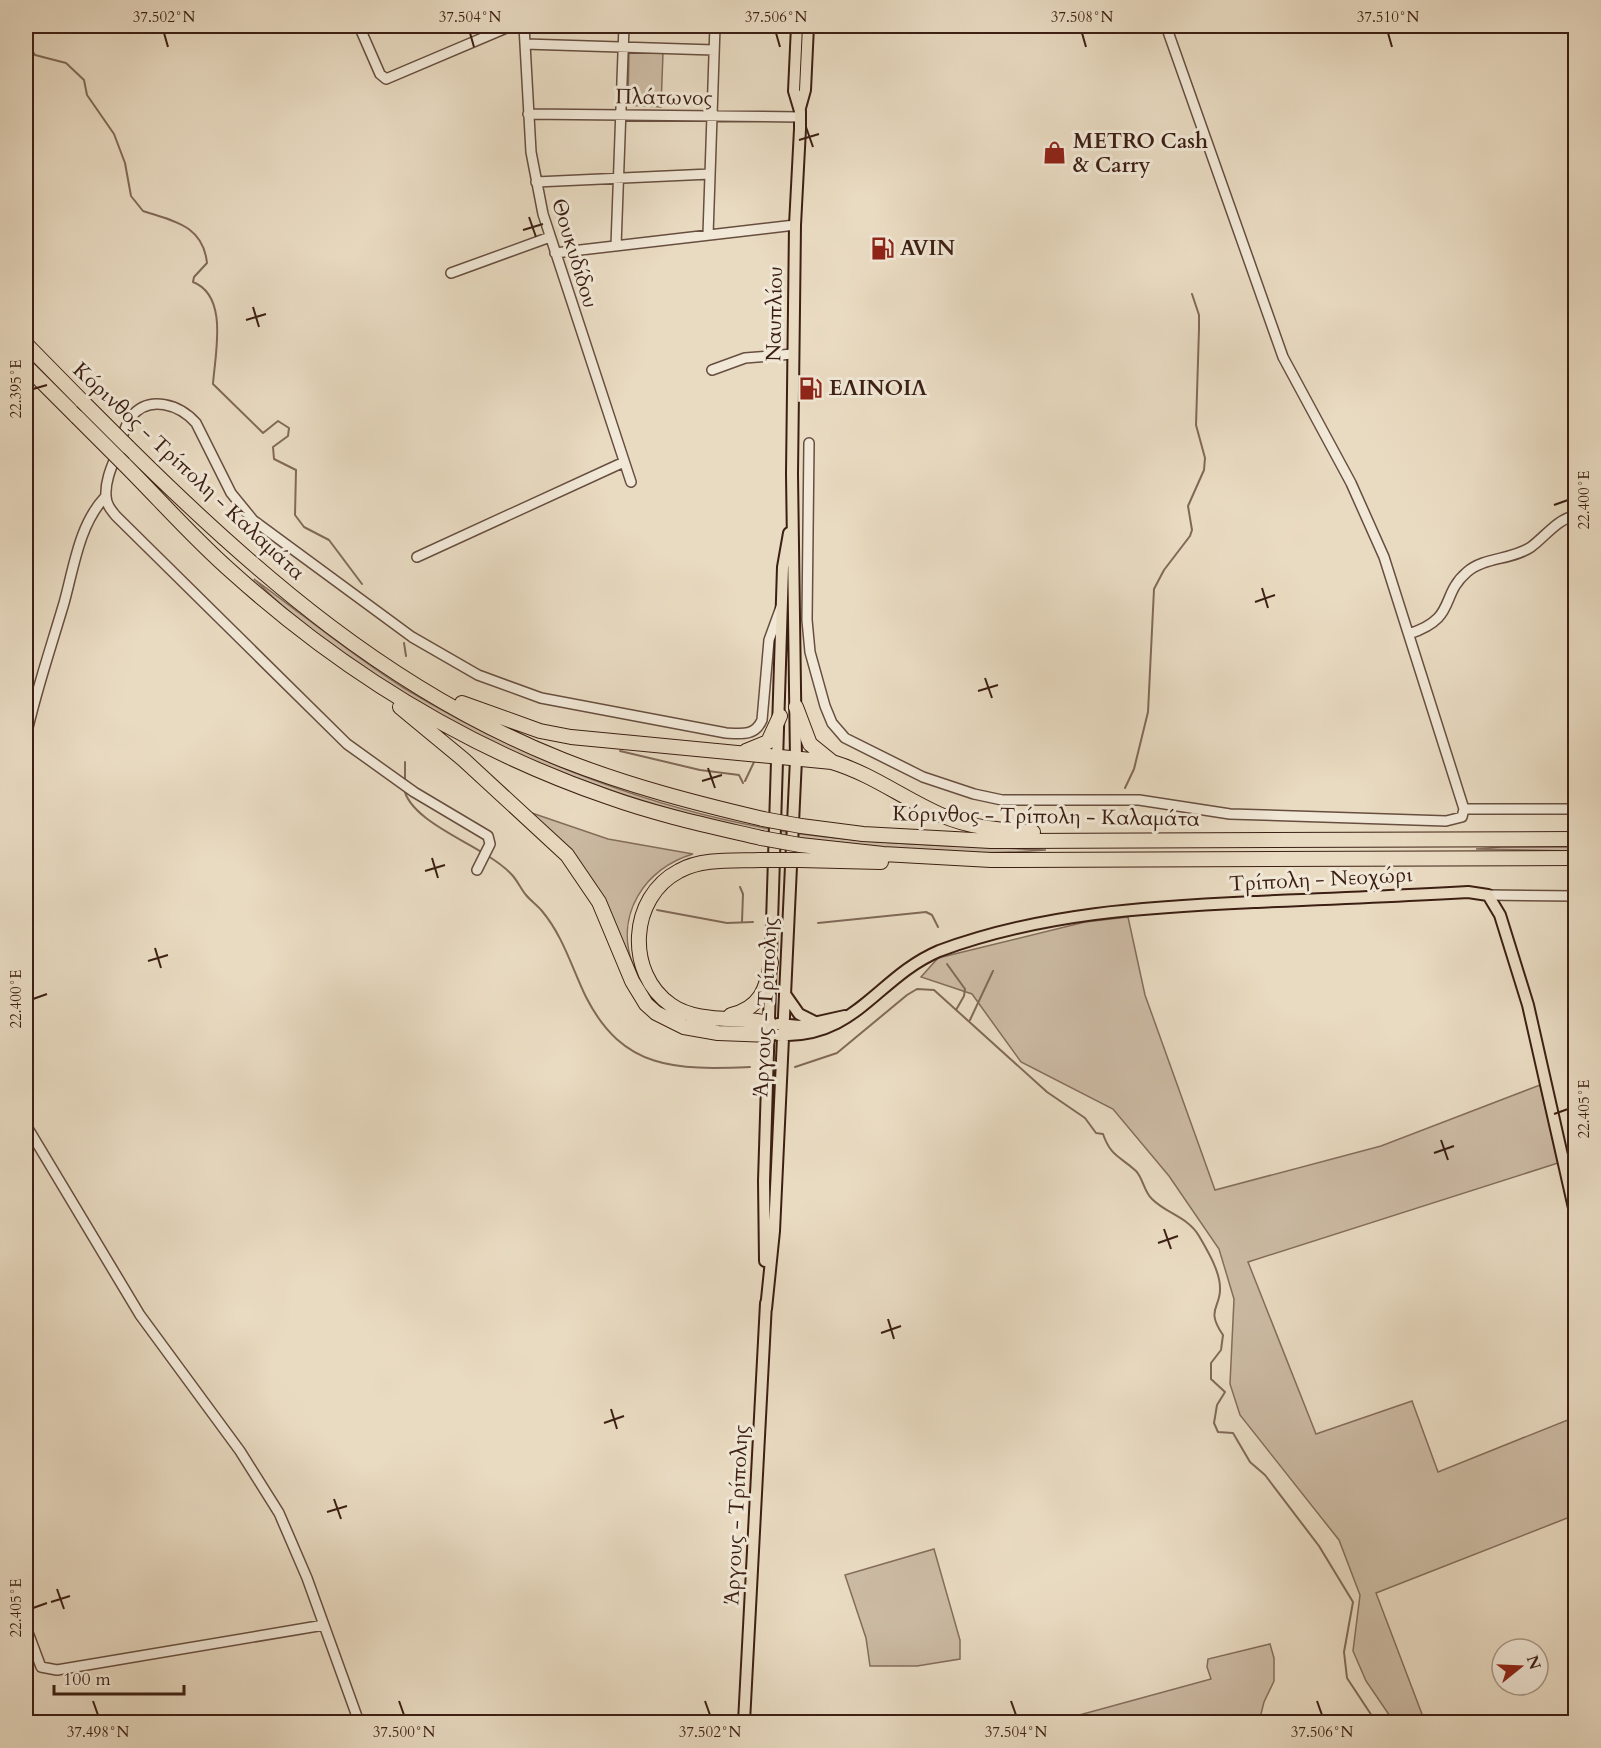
<svg xmlns="http://www.w3.org/2000/svg" width="1601" height="1748" font-family="Cardo,serif">
<rect width="100%" height="100%" fill="#e9dbc2"/>
<filter id="stains"><feTurbulence type="fractalNoise" baseFrequency=".00333" numOctaves="4"/><feColorMatrix values="0 0 0 0 .2 0 0 0 0 .09 0 0 0 0 .02 0 0 0 .5 -.17"/></filter>
<radialGradient id="worn" r=".72"><stop offset=".6" stop-color="#630" stop-opacity="0"/><stop offset="1" stop-color="#630" stop-opacity=".3"/></radialGradient>
<path fill="#ccbba4" stroke="#846d5c" stroke-width="1.5" d="M629,52l34,1 -2,54 -33,-2z
M254,579c50,36 97,76 150,109 121,73 258,126 398,146 81,11 162,12 244,16 -266,22 -601,-81 -792,-271z
M526,811l82,28 85,15c-48,14 -79,61 -60,111 5,11 13,27 24,34 7,4 19,5 27,7 22,6 45,12 67,18v7l-34,-2 -42,-11 -34,-26 -33,-74z
M1502,847h73v4l-99,-2z
M1128,917l17,78 70,195 166,-44 159,-61 18,78 -310,99 68,172 96,-33 26,71 137,-55v98l-199,78 49,129h-31l-28,-41 -13,-30 7,-56 -21,-55 -99,-125 -10,-31 4,-85 -15,-50 -50,-73 -56,-67 -92,-47 -49,-68 -51,-17 17,-19 147,-36z
M934,1549l26,91v19l-43,7h-47l-4,-28 -21,-63z
M1270,1644l4,14v23l-10,21 -5,20h-185l-2,-5 139,-38 -4,-12 1,-8z"/>
<g fill="none" stroke-linecap="round" stroke-linejoin="round">
<path stroke="#806958" stroke-width="2" d="M26,37l9,-11
M26,41l9,14 31,8 18,17 3,15 27,39 11,29 6,33 12,15c30,10 60,14 64,52l-13,14 -1,5c36,14 22,72 20,102l50,49 15,-12 11,7 -1,8 -15,11 1,12 22,11 -1,45 9,12 25,13 33,44
M404,643l2,13
M620,751l80,19 39,5 4,8
M745,781l9,-19
M405,783v-21
M404,788c4,28 56,50 79,65
M1125,788l9,-19 14,-57 6,-123 10,-19 26,-34 2,-6 -4,-24 16,-36 1,-12 -9,-33 3,-96v-14l-7,-21
M488,856c8,5 18,12 25,20 5,6 8,13 13,19 5,6 11,10 16,16 21,25 30,57 44,86 37,73 90,73 164,70
M740,887l3,7 -1,28
M657,910l70,13 26,-1
M818,923l108,-11 6,3 6,12
M947,964l18,25 -1,7 -8,14
M970,1020l23,-49
M795,1067l42,-14 70,-58 10,-6 17,1 113,102 38,26 11,15 7,1c8,23 17,22 33,37 7,7 8,21 16,28 15,15 36,18 47,37 8,14 21,35 21,52 1,20 -15,21 3,47l-2,15 -10,13v16l14,13 -8,13 -3,18 4,9 15,1 17,29 15,13 54,71 34,56 -9,50 3,26 29,44"/>
<defs>
<path id="minor" d="M359,26l21,48 6,5 125,-53
M524,26l7,126 12,62 88,268
M525,44l189,6
M528,114l272,3
M536,182l174,-8
M708,235l7,-209
M616,246l8,-220
M555,253l240,-28
M451,273l99,-36
M712,370l33,-12 48,-4
M809,443l-2,177 3,32 15,54 7,17 13,15 78,39 51,17 28,6h137l91,14 216,7 16,-4 2,-8 -80,-252 -33,-74 -68,-126 -117,-331
M417,557l207,-95
M1409,634c49,-16 30,-38 58,-62 17,-15 45,-12 64,-25 16,-12 25,-27 45,-32
M26,736c10,-45 25,-89 38,-133 10,-36 15,-78 41,-106
M1464,809h112
M477,870l13,-26 -2,-8 -74,-44 -67,-48 -231,-228c-5,-6 -10,-12 -10,-20 -1,-14 5,-28 10,-40 4,-12 8,-29 15,-39 18,-23 49,-12 65,6l35,70 22,27 159,117 66,38 63,23 185,35c16,1 29,3 36,-13l7,-80 12,-33
M1488,895l88,1
M26,1125l114,190 100,136 39,62 28,65 52,144
M26,1632l3,3 12,32 16,3 267,-45"/>
<path id="major" d="M800,108l5,-18 3,-64
M785,994l14,20 18,9
M778,1024l22,2 45,-10
M778,1035c78,4 98,-57 161,-84 102,-38 208,-44 315,-49 71,-3 143,-6 214,-10l20,3 12,20 28,90 48,212
M765,1261l-1,-80 19,-614 6,-34
M766,1309l8,-78 22,-472 -4,-285 3,-249 5,-96v-18l-6,-20 3,-65
M744,1722l22,-419"/>
<path id="highway" d="M26,344l56,57
M26,366l51,51
M128,447c129,128 265,246 435,313 66,26 132,43 200,59
M124,464c36,36 70,75 109,109 109,98 236,176 375,224 50,18 102,29 153,41
M462,703l78,28 31,6 261,25c40,12 72,37 109,53 29,13 61,15 92,17
M400,707l64,53 103,95 32,47 33,79 14,23 10,9 28,14 34,6 51,2
M796,707l14,37 21,17
M746,751l22,-9 12,-26
M801,826l62,8 128,7 585,-2
M800,845l83,9 108,6 585,-2
M760,860c-26,1 -58,-2 -81,11 -50,26 -54,102 -8,134 27,19 67,11 98,18
M799,860l82,2
M731,1015c29,-7 36,-26 40,-53"/>
</defs>
<use href="#minor" stroke="#674e3f" stroke-width="12"/>
<use href="#major" stroke="#3c1f13" stroke-width="14"/>
<use href="#highway" stroke="#3c1f13" stroke-width="16"/>
<use href="#minor" stroke="#f1e8d7" stroke-width="9"/>
<use href="#major" stroke="#e9dbc2" stroke-width="10"/>
<use href="#highway" stroke="#e9dbc2" stroke-width="14"/>
<defs>
<path id="highway-bridge" d="M82,401l46,46
M77,417l47,47
M763,819l38,7
M761,838l39,7
M760,860h39"/>
</defs>
<use href="#highway-bridge" stroke="#3c1f13" stroke-width="16" stroke-linecap="butt"/>
<use href="#highway-bridge" stroke="#e9dbc2" stroke-width="14"/>
</g>
<path fill="none" stroke="#3c1f13" stroke-width="2" d="M164,33l4,14M470,33l4,14M776,33l4,14M1082,33l4,14M1388,33l4,14M806,127l7,20M799,140l20,-6M529,217l7,20M523,230l20,-6M253,307l6,20M246,320l20,-6M33,389l14,-4M1554,505l14,-5M1262,588l6,20M1255,602l20,-7M985,678l7,20M978,691l20,-6M708,768l7,20M702,781l20,-6M432,858l6,20M425,871l20,-6M155,948l6,20M148,961l20,-6M33,999l14,-5M1554,1114l14,-5M1441,1140l7,20M1434,1153l20,-7M1164,1229l7,20M1158,1243l20,-7M888,1319l6,20M881,1333l20,-7M611,1409l6,20M604,1423l20,-7M334,1499l7,20M327,1512l20,-6M57,1589l7,20M51,1602l19,-6M33,1608l14,-5M93,1701l5,14M399,1701l5,14M705,1701l5,14M1011,1701l5,14M1317,1701l5,14"/>
<defs>
<symbol id="shop-bare" viewBox="-9 -9 18 18"><path d="M-5-2.5h2.3a2.7 3.5 0 0 1 5.4 0H5L5.5 6h-11ZM-1.5-2.5h3a1.5 2.3 0 0 0-3 0Z" fill="#8f2418" stroke="#f1e8d7" stroke-width="2.5" paint-order="stroke"/></symbol>
<symbol id="fuel-bare" viewBox="-9 -9 18 18"><path d="M-5.5-6h7V0h2V4h1.3V-2.5L3-4.5l.8-.8L6-3V5H2.5V1h-1V6h-7ZM-4.2-4.7v3.2H.2V-4.7Z" fill="#8f2418" stroke="#f1e8d7" stroke-width="2.5" paint-order="stroke"/></symbol>
</defs>
<g fill-rule="evenodd">
<use href="#shop-bare" x="1038" y="136" width="33" height="33"/>
<use href="#fuel-bare" x="866" y="232" width="33" height="33"/>
<use href="#fuel-bare" x="794" y="372" width="33" height="33"/>
</g>
<g text-anchor="middle" stroke-width="6" stroke-linejoin="round" paint-order="stroke">
<g font-size="21" fill="#3c1f13" stroke="#f1e8d7">
<text transform="translate(664 97) rotate(1)" y="7">Πλάτωνος</text>
<text transform="translate(575 253) rotate(73)" y="7">Θουκυδίδου</text>
<text transform="translate(774 314) rotate(-89)" y="7">Ναυπλίου</text>
<text transform="translate(189 471) rotate(43)" y="7">Κόρινθος - Τρίπολη - Καλαμάτα</text>
<text transform="translate(1046 816) rotate(1)" y="7">Κόρινθος - Τρίπολη - Καλαμάτα</text>
<text transform="translate(1321 879) rotate(-3)" y="7">Τρίπολη - Νεοχώρι</text>
<text transform="translate(765 1007) rotate(-87)" y="7">Άργους - Τρίπολης</text>
<text transform="translate(736 1515) rotate(-87)" y="7">Άργους - Τρίπολης</text>
</g>
<g font-size="21" font-weight="bold" fill="#3c1f13" stroke="#f1e8d7" text-anchor="start">
<text x="1073" y="148">METRO Cash<tspan x="1073" dy="24">&amp; Carry</tspan></text>
<text x="900" y="255">AVIN</text>
<text x="829" y="395">ΕΛΙΝΟΙΛ</text>
</g>
</g>
<rect width="1601" height="1748" fill="none" stroke="#e9dbc2" stroke-width="66"/>
<g transform="translate(1520 1667) rotate(72)"><circle r="28" fill="#f1e8d7" stroke="#a99889" stroke-width="1.5"/>
<path d="M0-4.5L10 22L0 15L-10 22Z" fill="#8f2418"/>
<text y="-9" font-size="16" font-weight="bold" text-anchor="middle" fill="#3c1f13">N</text>
</g>
<path d="M54 1685v9h130v-9" fill="none" stroke="#3c1f13" stroke-width="3"/>
<text x="63" y="1685" font-size="18" fill="#3c1f13" stroke="#f1e8d7" stroke-width="4.5" paint-order="stroke">100 m</text>
<rect x="33" y="33" width="1535" height="1682" fill="none" stroke="#3c1f13" stroke-width="2"/>
<g font-size="15" text-anchor="middle" fill="#3c1f13">
<text x="164" y="22">37.502°N</text>
<text x="470" y="22">37.504°N</text>
<text x="776" y="22">37.506°N</text>
<text x="1082" y="22">37.508°N</text>
<text x="1388" y="22">37.510°N</text>
<text transform="translate(16 389) rotate(-90)" y="5">22.395°E</text>
<text transform="translate(1584 500) rotate(-90)" y="5">22.400°E</text>
<text transform="translate(16 999) rotate(-90)" y="5">22.400°E</text>
<text transform="translate(1584 1109) rotate(-90)" y="5">22.405°E</text>
<text transform="translate(16 1608) rotate(-90)" y="5">22.405°E</text>
<text x="98" y="1737">37.498°N</text>
<text x="404" y="1737">37.500°N</text>
<text x="710" y="1737">37.502°N</text>
<text x="1016" y="1737">37.504°N</text>
<text x="1322" y="1737">37.506°N</text>
</g>
<rect width="100%" height="100%" filter="url(#stains)"/>
<rect width="100%" height="100%" fill="url(#worn)"/>
</svg>
